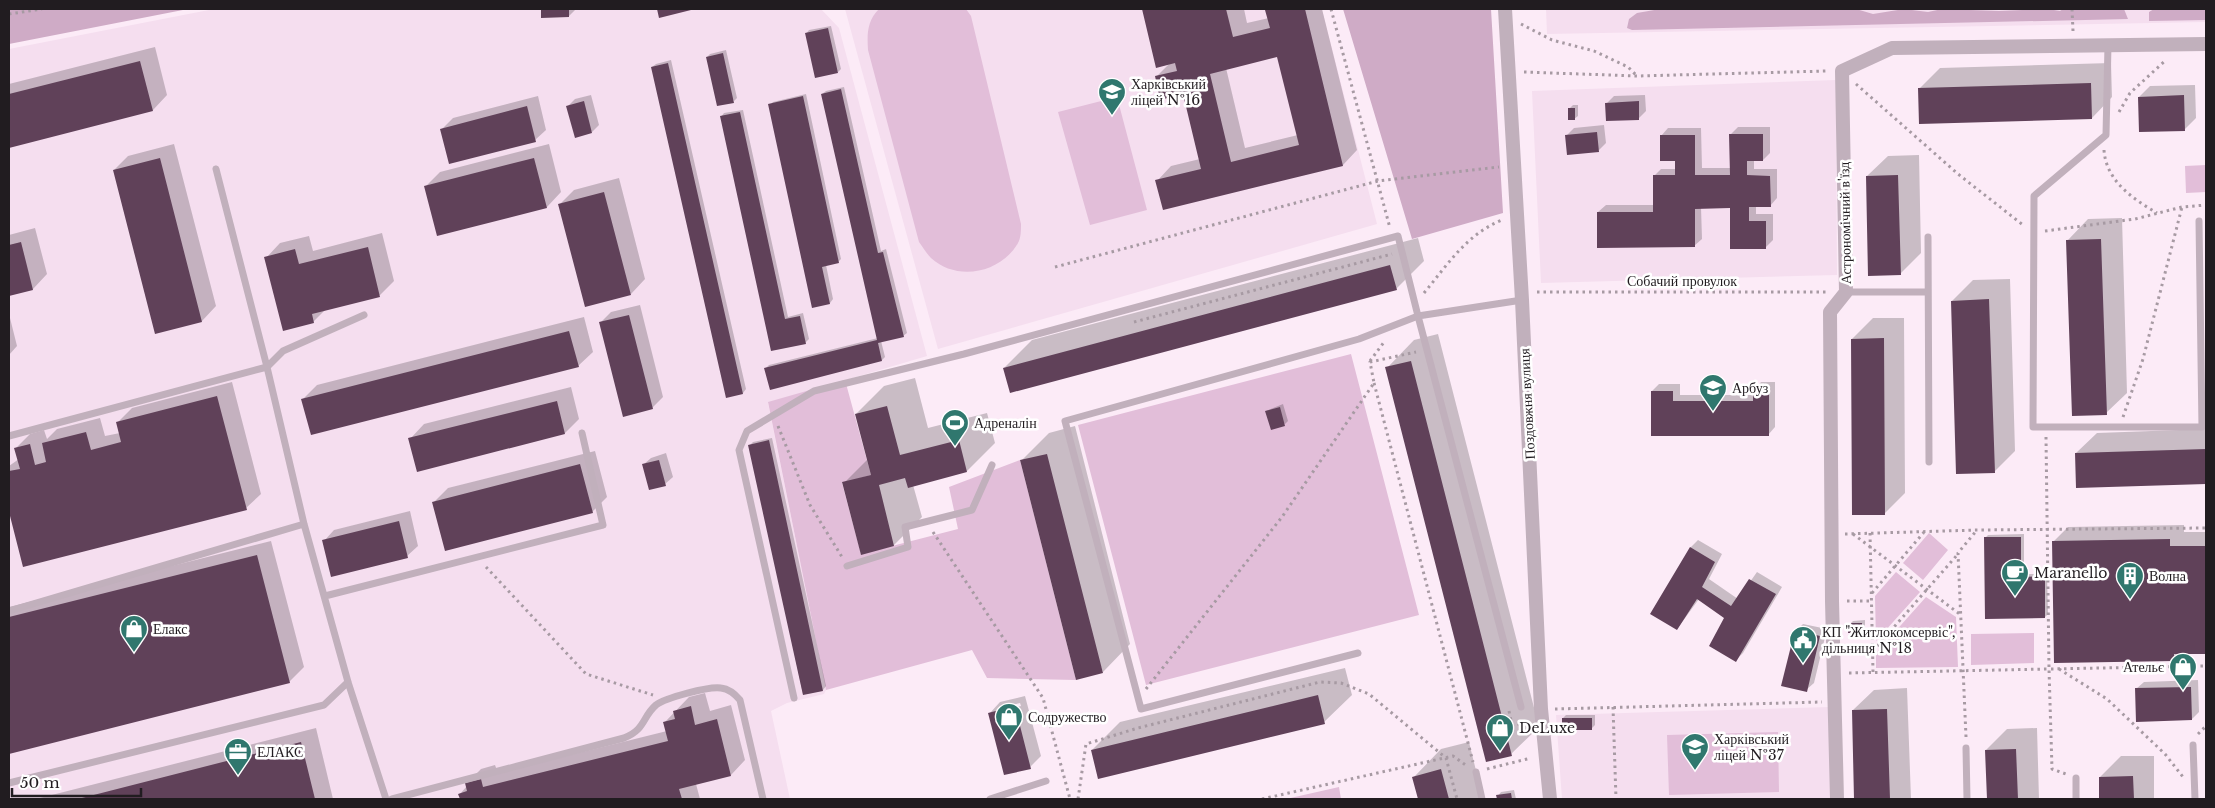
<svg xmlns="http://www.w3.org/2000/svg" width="2215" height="808" font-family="'Libre Baskerville',serif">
<rect width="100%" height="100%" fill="#fcebf7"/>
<path fill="#f5deef" d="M214,9h607l18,19 88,328 -159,47 58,287 -2,4 -37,9 -16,8 19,88h-781v-750z
M845,9h477l55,215 -439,125z
M1546,9h660v13l-659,12z
M1836,80l1,195 -296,8 -9,-192z
M1829,707l2,92h-269l-6,-84z"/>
<path fill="#e2bed9" d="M879,9h87l5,7 50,208c0,6 0,14 -3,19 -17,30 -61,39 -87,15 -5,-5 -8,-11 -12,-16l-51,-192c-1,-16 -1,-29 11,-41z
M1117,97l30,113 -57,15 -32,-113z
M2206,165v27l-20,1 -1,-27z
M1351,354l68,261 -273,70 -68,-260z
M845,380l26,95 -29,8 19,71 97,-25 -9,-42 71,-27 56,220 -89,-2 -15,-28 -146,40 -58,-288z
M1929,533l19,17 -25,30 -20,-17z
M1896,572l24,20 -44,49 -1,-45z
M1926,597l30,20 2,50 -82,1v-15z
M2034,633v30l-63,2v-31z
M1778,732l1,60 -110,3 -2,-60z
M1339,787l2,12h-55z"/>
<path fill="#cfabc6" d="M9,9h179l-179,35z
M1343,9h148l12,204 -91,26z
M1660,9h196l17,5 31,-5 24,3 14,-3 57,2 49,-2 12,2 3,-2h61l4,10 -496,11 -5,-2 2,-9 8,-6z
M2154,9h52v11l-57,1v-9z"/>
<path fill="#0003" fill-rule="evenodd" d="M542,9h34l-7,7 -27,1z
M1143,9h101l3,14 22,-5 -1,-9h54l35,141 -14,15 -186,16 14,-15 29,-7 -16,-67 -28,-15 13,-13 -12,3zM1278,55l20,80 -53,13 -19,-80z
M831,26l10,43 -3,3 -32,-38 3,-4z
M155,47l12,48 -14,15 -144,37v-63z
M726,50l11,48 -3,3 -27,-44 3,-3z
M671,60l75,329 -3,4 -16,3 -75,-329 4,-3z
M2111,63l1,34 -20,21 -173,-29 21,-21z
M2195,85l1,33 -11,11 -46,-32 11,-11z
M844,87l37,164 5,-2 21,84 -4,3 -22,5 4,16 -3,3 -116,8 3,-3 109,-27 -56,-244 4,-3z
M806,94l35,165 -3,3 -12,3 7,34 -3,4 -17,3 -43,-201 3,-3z
M591,95l8,30 -7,7 -24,-26 7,-7z
M1645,95l1,16 -7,7 -32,-15 7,-7z
M538,96l8,34 -11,10 -93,-11 11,-11z
M1573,105h5v11l-4,3 -5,-10z
M743,110l45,207 15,-4 6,26 -4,4 -33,7 -51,-233 3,-4z
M1604,125l2,18 -7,7 -32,-15 7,-7z
M1738,127h32v26l-7,7h-9v9h23v29l-7,8h-14v8h17v26l-8,8 -34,-41h-30l1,32 -8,7 -96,-34 8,-7h48v-29l7,-7h16v-9l-16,-24 7,-8h33l1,40h29v-34z
M174,144l42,162 -14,15 -46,11 -42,-162 14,-14z
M549,144l12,48 -14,15 -122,-20 15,-15z
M1919,155l2,98 -21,21 -33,-98 21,-20z
M619,178l26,101 -14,15 -71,-90 14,-14z
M2122,218l5,175 -21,20 -38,-173 20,-21z
M35,228l12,46 -14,15 -24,6v-60z
M382,233l12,48 -14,14 -54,14 -13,13 -47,-64 14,-15 29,-7 4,15z
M1418,238l6,23 -28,28 -392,79 28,-28z
M2010,279l5,172 -21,21 -42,-171 21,-21z
M640,305l23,92 -11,11 -52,-85 11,-11z
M584,317l9,35 -15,14 -275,33 14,-14z
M10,318l7,28 -8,9v-36z
M1873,318h31l1,175 -20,20 -33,-174z
M1438,334l101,393 -28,27 -124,-386 27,-28z
M915,378l13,50 59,-15 8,30 -28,28 -54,14 9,32 -28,28 -32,8 -18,-70 24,-24 -12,-45 28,-28z
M232,382l29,112 -15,14 -222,58 -15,-59v-41l10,-7 -3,-11 14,-14 14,-4 3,9 10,-10 43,-11 5,18 15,-3 -2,-11 14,-14z
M1761,382h14v45l-7,8h-116v-44l7,-7h21v11h74v-5z
M571,387l8,32 -14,14 -155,6 14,-15z
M1283,404l5,17 -3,3 -19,-13z
M1075,426l55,218 -27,28 -82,-211 28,-28z
M2206,429v53l-129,4 -1,-33 21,-20z
M772,438l54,248 -3,4 -20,4 -53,-249 3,-3z
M595,451l12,46 -15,15 -158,-10 14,-14z
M666,453l7,24 -8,7 -22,-19 8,-7z
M410,511l8,35 -11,10 -83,-15 10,-11z
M2184,525v7h22v120l-25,1 -7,7 -121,-118 15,-15z
M2024,534v40h23l1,40 -3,3 -60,-79 3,-3z
M1698,540l24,14 -13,25 29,20 19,-27 25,15 -39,66 -8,8 -9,-44 -27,-18 -22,30 -25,-15 39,-67z
M271,541l33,126 -15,15 -280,71v-146z
M1865,620v9l-4,3 -11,-8 3,-3z
M1803,624l24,5 -13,54 -8,7 -10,-59z
M1345,668l7,27 -28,27 -232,28 28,-28z
M2198,680l1,32 -7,7 -56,-30 8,-7z
M1907,688l4,111h-55l-3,-89 21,-20z
M705,693l5,18 21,-6 14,55 -14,15 -35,9 4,15h-239l-1,-5 7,-8v-3l14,-14 14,-4 3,8 169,-42 -2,-9 24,-25z
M1025,696l16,60 -11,11 -40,-54 10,-11zM1020,703l1,3 -20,5v-3z
M1566,715h29v10l-3,3 -29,-10z
M316,728l17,71h-297z
M2037,728l2,71h-51l-2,-49 21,-21z
M1469,742l14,57h-64l-5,-22 27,-28z
M2121,756h33v43h-54v-22z
M1514,790l2,9h-18v-3l3,-4z"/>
<path fill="#604159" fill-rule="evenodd" d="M541,9h28v8l-28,1z
M657,9h38l-36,9z
M1142,9h84l7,28 37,-9 -5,-18 40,-1 38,157 -180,44 -8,-30 46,-11 -18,-75 -23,6 -5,-24 22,-5 -2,-8 -19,5zM1277,57l22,88 -68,17 -21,-88z
M828,28l10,45 -23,5 -10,-45z
M723,53l11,50 -17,3 -11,-49z
M140,61l13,50 -144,37v-54z
M668,63l75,331 -17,4 -75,-331z
M2091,83l1,36 -173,5 -1,-36z
M841,89l37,164 5,-1 21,85 -26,6 4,18 -112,29 -6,-22 113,-28 -56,-246z
M2184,95l1,36 -46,1 -1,-35z
M803,96l36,167 -17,4 8,37 -18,4 -44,-204z
M584,101l8,32 -17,5 -9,-32z
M1639,101v19l-33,1 -1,-18z
M527,106l9,36 -87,22 -9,-35z
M1568,108h7v12h-7z
M740,112l45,207 15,-3 6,28 -35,7 -51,-235z
M1597,132l2,20 -32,3 -2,-20z
M1729,134h34v27h-16v14l23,1 1,31h-22v14h17v28h-36v-41l-35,1v38l-98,1v-36h56v-37h22v-14h-15v-26h35v40h35z
M160,158l42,164 -47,12 -42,-164z
M534,158l13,50 -110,28 -13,-50z
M1898,175l3,100 -33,1 -2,-100z
M604,192l27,103 -46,12 -27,-103z
M2101,239l6,176 -35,1 -6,-176z
M21,242l12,48 -24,6v-51z
M368,247l12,50 -68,17 2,9 -31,8 -19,-74 31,-8 4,15z
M1390,265l7,25 -387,103 -7,-25z
M1989,299l6,174 -39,1 -5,-173z
M629,315l24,94 -30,8 -24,-95z
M569,331l10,36 -268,68 -10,-36z
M1884,338l1,177h-33l-1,-176z
M1411,361l101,395 -26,6 -101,-395z
M1753,389h16v47h-118v-45h22v10h80z
M217,396l30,114 -224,57 -14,-55v-41l11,-2 -6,-21 16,-4 5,21 11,-3 -4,-19 44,-11 5,18 30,-8 -5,-20z
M557,401l8,33 -148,38 -9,-34z
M887,406l13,49 59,-15 8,32 -59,16 -3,-10 -26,7 15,61 -33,9 -19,-73 29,-7 -16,-61z
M1280,407l5,19 -14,4 -6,-19z
M769,440l54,251 -20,4 -55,-250z
M2206,449v35l-130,4 -1,-35z
M1047,454l56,219 -27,7 -56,-220z
M659,460l7,26 -17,4 -7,-26z
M580,464l13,49 -148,38 -13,-49z
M399,521l9,37 -77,19 -9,-37z
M1984,537h37v40l24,-1v42l-60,1z
M2170,539v7h36v108h-32v7l-120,2 -2,-122z
M1690,547l25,15 -13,25 29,19 18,-27 27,15 -40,68 -27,-16 15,-28 -27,-19 -20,31 -27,-16z
M257,555l33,128 -281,71v-137z
M1848,623h14v10h-14z
M1795,630l25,6 -13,56 -26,-6z
M2191,687l1,33 -56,2 -1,-34z
M1318,695l7,29 -227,55 -7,-29z
M691,706l4,19 22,-6 14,57 -52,13 3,10h-222l-2,-5 9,-3 -2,-8 16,-4 2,8 185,-46 -5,-19 12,-3 -2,-8z
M1015,706l16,63 -27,6 -16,-62z
M1887,709l3,90h-36l-2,-89z
M1562,718h30v12h-30z
M301,742l14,57h-237z
M2016,749l2,50h-31l-2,-49z
M1441,769l8,30h-31l-6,-22z
M2133,776l1,23h-35v-22z
M1511,793l1,6h-15l-1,-4z"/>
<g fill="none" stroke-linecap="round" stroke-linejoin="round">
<path stroke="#a79aa3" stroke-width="3" stroke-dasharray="2.5 4" stroke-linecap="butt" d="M1331,9l59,219
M2072,9l1,22
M9,14l33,-5
M1521,24l31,16 42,11 34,16 9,9
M1524,72l113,4 190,-5
M1856,84l102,90 65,51
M2119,112l11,-19 36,-33
M2104,150c2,31 29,49 53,63
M2045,231l90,-12 47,-12 24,-2
M1055,267l323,-86 121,-14
M1537,292h291
M1424,293c24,-29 43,-59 78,-73
M1134,322l258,-68
M1370,361l14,-19
M1374,383l99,379
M2123,417l20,-58 39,-152
M778,426l32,79 32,52
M2046,437l3,232 157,-3
M933,532l110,166 27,101
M1870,533l3,139
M1845,534l132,-4 229,-2
M1853,534l108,81
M486,567l100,107 67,21
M1872,593l53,-62
M1847,601h25
M1873,651l85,-97
M2059,669l48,30 58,55 18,23
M1849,673l200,-4 3,100 14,5
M1146,689l136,-172 92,-134 -4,-21 46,-10
M1613,707l3,92
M1555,709l267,-7
M1509,711l3,14 15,-3
M2198,734l8,-8
M1966,737l-8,-184 19,-23
M1487,769l44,-11
M1078,799l8,-55 52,-16 182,-46 21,1 28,11 77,64 11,41
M1262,799l191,-43 14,10"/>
<path stroke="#c1b0bc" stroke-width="7" d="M2108,45l-2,90 -72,61 -1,231h169l-3,-206
M216,169l51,198 37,157 44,158 38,117
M1928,237l1,225
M1846,292h81
M9,436l258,-69 16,-16 81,-36
M847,566l61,-19 -3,-20 67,-17 20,-45
M325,596l278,-71 -21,-92
M9,611l295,-87
M1358,653l-217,56 -76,-288 294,-82 59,-23 103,391
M794,698l-55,-248 8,-19 67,-40 150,-37 434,-118 20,80 104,-16
M2193,745l2,54
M1966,748l1,51
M1476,772l6,27
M9,783l315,-78 24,-23
M392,799l232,-61c22,-9 18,-21 32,-33 9,-7 53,-19 65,-17 8,1 14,6 19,12l23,99
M990,799l56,-18
M2076,799v-21"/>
<path stroke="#c1b0bc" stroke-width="14" d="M1505,9l17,291 19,409 9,90
M1837,799l-5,-198 -2,-289 16,-20 -4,-221 50,-23 314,-4"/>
</g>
<defs>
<symbol id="school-pin" viewBox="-11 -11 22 30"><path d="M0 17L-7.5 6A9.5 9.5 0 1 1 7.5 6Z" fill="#30776e" stroke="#fff"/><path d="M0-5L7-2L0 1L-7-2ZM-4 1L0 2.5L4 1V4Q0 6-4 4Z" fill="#fff"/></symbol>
<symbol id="stadium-pin" viewBox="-11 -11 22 30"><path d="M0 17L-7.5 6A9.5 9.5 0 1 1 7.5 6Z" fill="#30776e" stroke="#fff"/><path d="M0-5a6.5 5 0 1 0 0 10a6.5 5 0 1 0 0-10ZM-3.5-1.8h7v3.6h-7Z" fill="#fff"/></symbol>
<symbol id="cafe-pin" viewBox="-11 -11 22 30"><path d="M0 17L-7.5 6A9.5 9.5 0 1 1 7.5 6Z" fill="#30776e" stroke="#fff"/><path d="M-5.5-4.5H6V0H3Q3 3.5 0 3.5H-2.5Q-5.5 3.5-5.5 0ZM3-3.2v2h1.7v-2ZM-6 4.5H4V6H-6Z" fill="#fff"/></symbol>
<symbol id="building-pin" viewBox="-11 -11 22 30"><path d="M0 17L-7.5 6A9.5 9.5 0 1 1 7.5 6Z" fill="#30776e" stroke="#fff"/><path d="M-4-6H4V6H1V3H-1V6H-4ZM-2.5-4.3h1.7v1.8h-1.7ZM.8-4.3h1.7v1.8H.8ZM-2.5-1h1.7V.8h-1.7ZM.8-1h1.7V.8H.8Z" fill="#fff"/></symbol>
<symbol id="shop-pin" viewBox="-11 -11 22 30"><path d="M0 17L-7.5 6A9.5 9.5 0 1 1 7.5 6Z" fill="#30776e" stroke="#fff"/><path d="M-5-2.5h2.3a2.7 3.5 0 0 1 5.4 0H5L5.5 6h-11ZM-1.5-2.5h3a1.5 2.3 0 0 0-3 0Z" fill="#fff"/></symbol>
<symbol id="civic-pin" viewBox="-11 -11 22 30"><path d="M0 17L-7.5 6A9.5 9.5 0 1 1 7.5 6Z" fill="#30776e" stroke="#fff"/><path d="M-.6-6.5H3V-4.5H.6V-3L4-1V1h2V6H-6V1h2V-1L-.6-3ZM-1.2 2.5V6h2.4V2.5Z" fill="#fff"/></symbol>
<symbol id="office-pin" viewBox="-11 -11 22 30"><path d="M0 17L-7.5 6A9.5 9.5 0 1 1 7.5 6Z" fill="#30776e" stroke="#fff"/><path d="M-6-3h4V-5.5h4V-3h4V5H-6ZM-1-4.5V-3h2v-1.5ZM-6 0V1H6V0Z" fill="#fff"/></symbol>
</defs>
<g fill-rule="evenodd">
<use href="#school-pin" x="1096" y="76" width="32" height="43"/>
<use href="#school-pin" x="1697" y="372" width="32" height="43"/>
<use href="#stadium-pin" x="939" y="407" width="32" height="43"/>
<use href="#cafe-pin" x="1999" y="557" width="32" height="43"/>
<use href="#building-pin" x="2114" y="560" width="32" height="43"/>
<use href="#shop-pin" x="118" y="613" width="32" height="43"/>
<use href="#civic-pin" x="1787" y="624" width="32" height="43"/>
<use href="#shop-pin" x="2167" y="651" width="32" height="43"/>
<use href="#shop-pin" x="993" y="701" width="32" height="43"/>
<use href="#shop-pin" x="1484" y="712" width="32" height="43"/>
<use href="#school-pin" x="1679" y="731" width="32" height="43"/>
<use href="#office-pin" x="222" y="736" width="32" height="43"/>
</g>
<g text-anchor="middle" stroke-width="5" stroke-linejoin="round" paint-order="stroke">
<g font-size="14" fill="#211c20" stroke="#fff" text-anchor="start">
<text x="1131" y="89">Харківський<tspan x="1131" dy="16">ліцей №16</tspan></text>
<text x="1732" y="393">Арбуз</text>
<text x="974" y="428">Адреналін</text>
<text x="2034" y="578">Maranello</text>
<text x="2149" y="581">Волна</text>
<text x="153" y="634">Елакс</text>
<text x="1822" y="637">КП "Житлокомсервіс",<tspan x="1822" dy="16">дільниця №18</tspan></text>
<text x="2164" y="672" text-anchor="end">Ательє</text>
<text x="1028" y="722">Содружество</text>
<text x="1519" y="733">DeLuxe</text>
<text x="1714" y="744">Харківський<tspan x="1714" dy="16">ліцей №37</tspan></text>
<text x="257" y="757">ЕЛАКС</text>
</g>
<g font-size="14" fill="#211c20" stroke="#fff">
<text transform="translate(1845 223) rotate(-91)" y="5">Астрономічний в'їзд</text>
<text x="1682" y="286">Собачий провулок</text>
<text transform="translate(1527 404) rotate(-93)" y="5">Поздовжня вулиця</text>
</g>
</g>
<rect width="2215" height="808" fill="none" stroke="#211c20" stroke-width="20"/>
<path d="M12 788v8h129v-8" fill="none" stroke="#211c20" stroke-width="2.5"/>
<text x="20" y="788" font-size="15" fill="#211c20" stroke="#ffffff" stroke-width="4" paint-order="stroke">50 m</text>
</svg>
